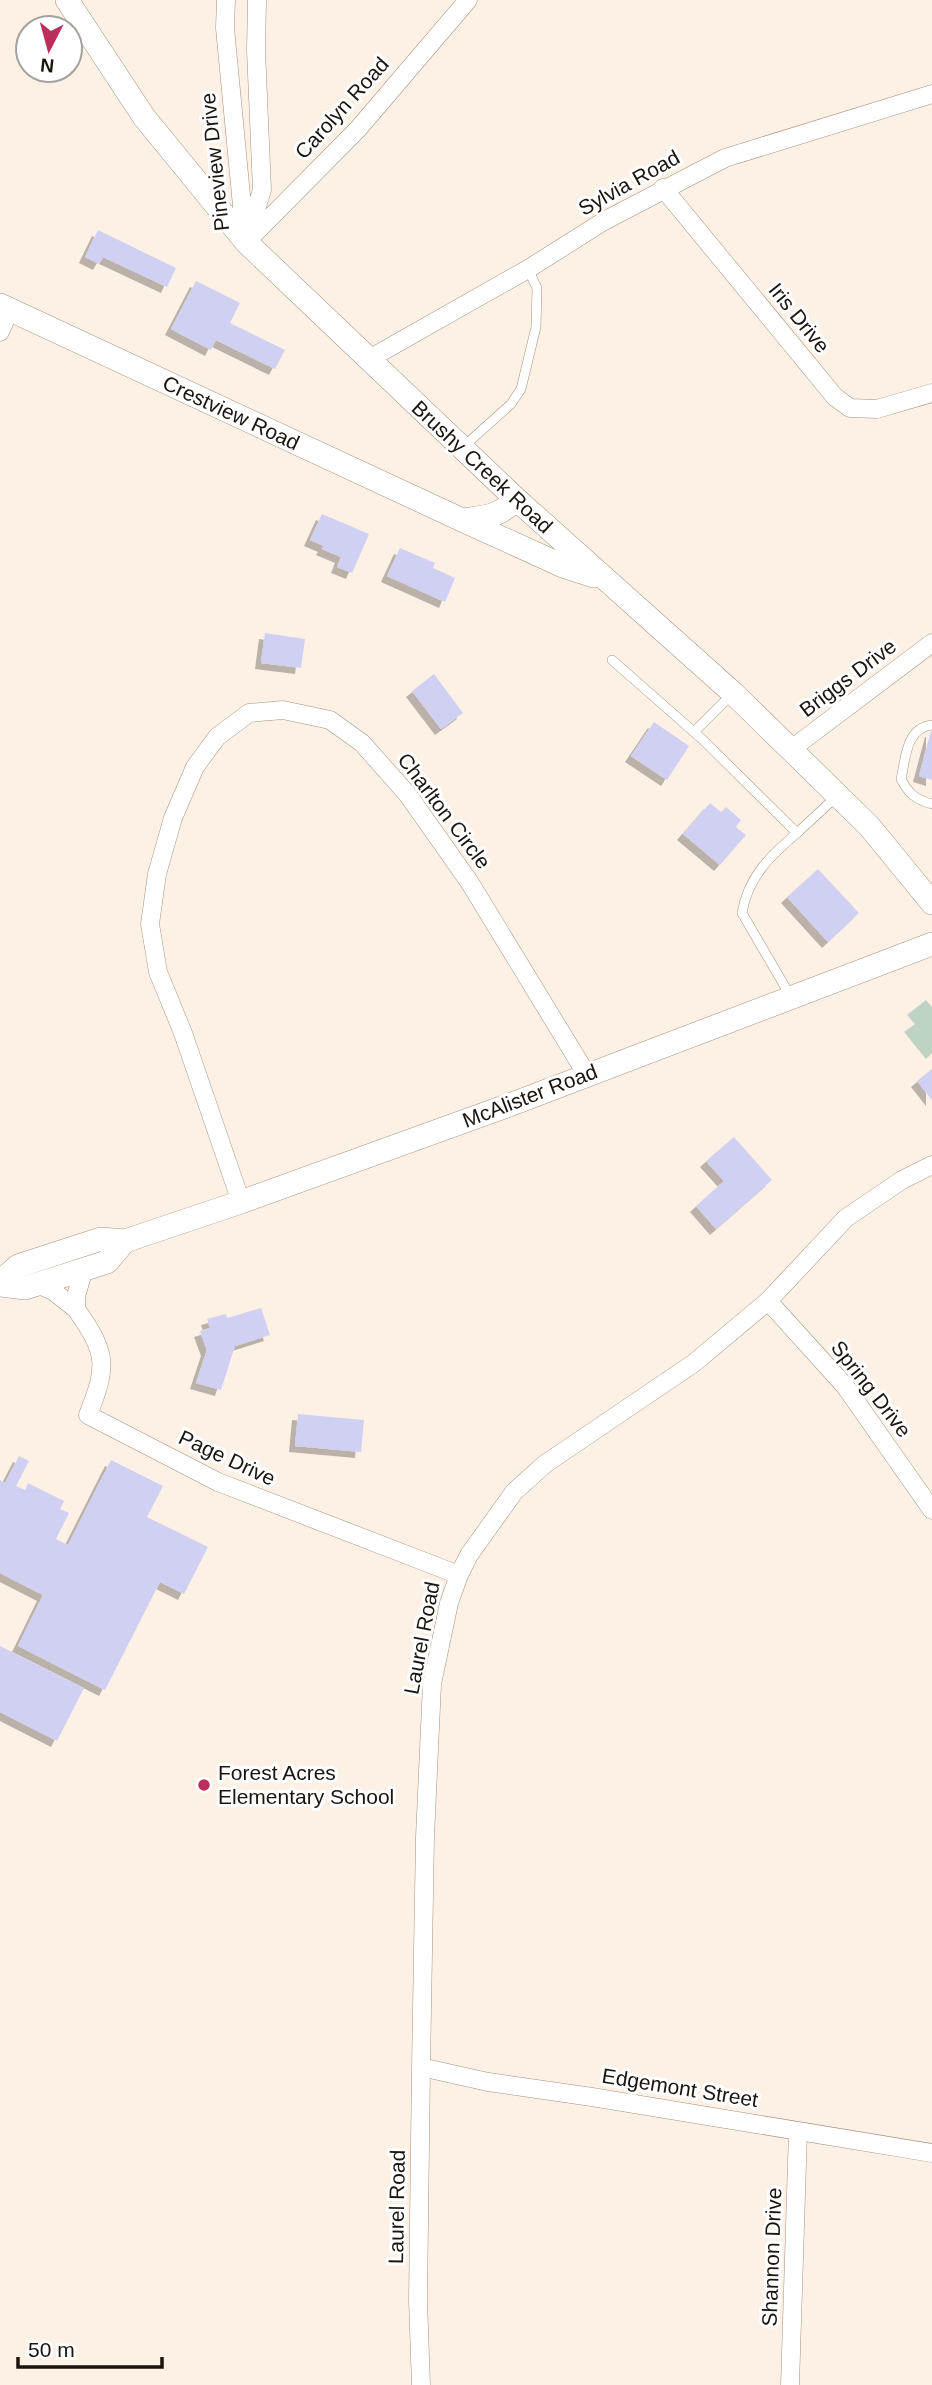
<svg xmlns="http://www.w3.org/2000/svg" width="932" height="2385" font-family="Arial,sans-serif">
<defs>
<filter id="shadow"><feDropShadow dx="-6" dy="6" stdDeviation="0" flood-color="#0004"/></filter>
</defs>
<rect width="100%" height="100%" fill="#fdf1e5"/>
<path fill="#bfd3c4" d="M926,1000l6,7v46l-6,6 -22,-27 11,-8 -8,-9z"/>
<path fill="#d0d0f2" filter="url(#shadow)" d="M98,230l78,38 -9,19 -64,-30 -4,7 -14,-7z
M196,281l44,22 -10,20 55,27 -10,19 -59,-29 -5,10 -40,-21z
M322,514l47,20 -17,39 -15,-6 4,-10 -19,-8 2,-3 -14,-6z
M400,548l35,15 -2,5 22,10 -10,24 -58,-26z
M265,633l40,6 -4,29 -40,-5z
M434,674l29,39 -22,16 -29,-38z
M654,722l35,24 -22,34 -36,-24z
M931,731h1v49l-13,-4z
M710,803l11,9 5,-5 15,13 -5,7 10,8 -26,30 -37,-31z
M818,869l41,44 -31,29 -41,-45z
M932,1069v31l-15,-19z
M734,1137l38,43 -56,49 -20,-23 28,-25 -18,-20z
M261,1308l9,27 -35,11 -14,44 -25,-7 11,-33 -7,-19 10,-3 -3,-9 19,-5 1,4z
M298,1414l66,6 -3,32 -66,-6z
M19,1456l10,5 -13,25 9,4 3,-7 36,18 -4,8 9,4 -13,26 12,6 43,-85 52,26 -16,31 61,30 -24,47 -24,-12 -55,108 -87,-44 25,-51 -43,-22v-93l5,3z
M0,1646l84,42 -27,53 -57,-29z"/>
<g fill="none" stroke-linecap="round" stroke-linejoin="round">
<defs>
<path id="service" d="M462,448l49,-44 10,-15 15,-62 1,-39 -9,-19
M612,660l91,80 94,93c-27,23 -49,44 -55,80l49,84
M932,725c-26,3 -26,32 -31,54 7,14 15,21 31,25
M694,732l37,-37
M797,833l40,-37"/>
<path id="minor" d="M226,0l-1,28 20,209
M663,188l172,209 15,11 27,1 55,-16
M247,239l15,-49 -6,-140 1,-50
M246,242l112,-113 110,-129
M0,332l10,-23
M369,359l159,-90 76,-48 121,-63 207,-64
M790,750l142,-107
M241,1202l-58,-169 -25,-61 -8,-48 7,-50 16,-56 22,-51 22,-30 32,-24 34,-3 47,10 32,23 46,52 62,88 117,192
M37,1284l16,7 23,18v-13l8,-27
M768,1301l77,85 87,124
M76,1309c31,44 32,56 12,106l130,67 241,93
M421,2067l67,15 104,15 340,56
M421,2385l-3,-85 3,-233 4,-230 7,-153 17,-81 10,-28 10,-20 45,-63 31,-28 149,-101 74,-62 78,-83 56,-38 30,-15
M790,2385l8,-254"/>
<path id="tertiary" d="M67,0l77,117 102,125 270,257 217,194 136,133 63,77
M0,305l462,215c22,-3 38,-3 54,-21
M462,520l101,46 31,10
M0,1282l18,-16 83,-27 24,2 116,-39 271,-98 420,-160
M0,1285l25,3 82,-26 18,-21"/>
</defs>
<use href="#service" stroke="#a4927f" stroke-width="10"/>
<use href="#minor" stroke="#a4927f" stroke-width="19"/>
<use href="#tertiary" stroke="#a4927f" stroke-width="24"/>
<use href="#service" stroke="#fff" stroke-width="9"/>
<use href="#minor" stroke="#fff" stroke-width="18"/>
<use href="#tertiary" stroke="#fff" stroke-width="23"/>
</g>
<circle fill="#bc2d5a" stroke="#fff" stroke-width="2.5" cx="204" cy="1785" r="7"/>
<g text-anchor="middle" stroke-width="6" stroke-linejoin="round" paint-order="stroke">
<g font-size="21" fill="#1b140d" stroke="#fff">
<text transform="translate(342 108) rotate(-48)" y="7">Carolyn Road</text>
<text transform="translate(215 162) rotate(-96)" y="7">Pineview Drive</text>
<text transform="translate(629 183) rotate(-29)" y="7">Sylvia Road</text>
<text transform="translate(799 318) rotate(51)" y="7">Iris Drive</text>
<text transform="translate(231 413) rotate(25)" y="7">Crestview Road</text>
<text transform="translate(482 467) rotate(43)" y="7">Brushy Creek Road</text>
<text transform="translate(848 678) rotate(-37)" y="7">Briggs Drive</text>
<text transform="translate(444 811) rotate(53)" y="7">Charlton Circle</text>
<text transform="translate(530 1096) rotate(-21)" y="7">McAlister Road</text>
<text transform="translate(871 1389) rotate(52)" y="7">Spring Drive</text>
<text transform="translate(227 1458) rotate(25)" y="7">Page Drive</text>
<text transform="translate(422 1638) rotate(-79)" y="7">Laurel Road</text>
<text transform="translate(680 2088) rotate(9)" y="7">Edgemont Street</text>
<text transform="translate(397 2207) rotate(-89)" y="7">Laurel Road</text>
<text transform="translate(772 2257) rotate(-88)" y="7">Shannon Drive</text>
</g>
<g font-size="21" fill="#1b140d" stroke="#fff" text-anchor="start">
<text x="218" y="1780">Forest Acres<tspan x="218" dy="24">Elementary School</tspan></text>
</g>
</g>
<g transform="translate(49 49) rotate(186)"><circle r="33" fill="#ffffff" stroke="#a4a19e" stroke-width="2"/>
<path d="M0-5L12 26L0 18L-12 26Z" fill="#bc2d5a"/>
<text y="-10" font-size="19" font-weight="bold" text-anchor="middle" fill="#1b140d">N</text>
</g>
<path d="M18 2357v10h144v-10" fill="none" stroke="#1b140d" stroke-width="3.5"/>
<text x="28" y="2357" font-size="21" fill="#1b140d" stroke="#ffffff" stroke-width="5" paint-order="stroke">50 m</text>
</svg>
